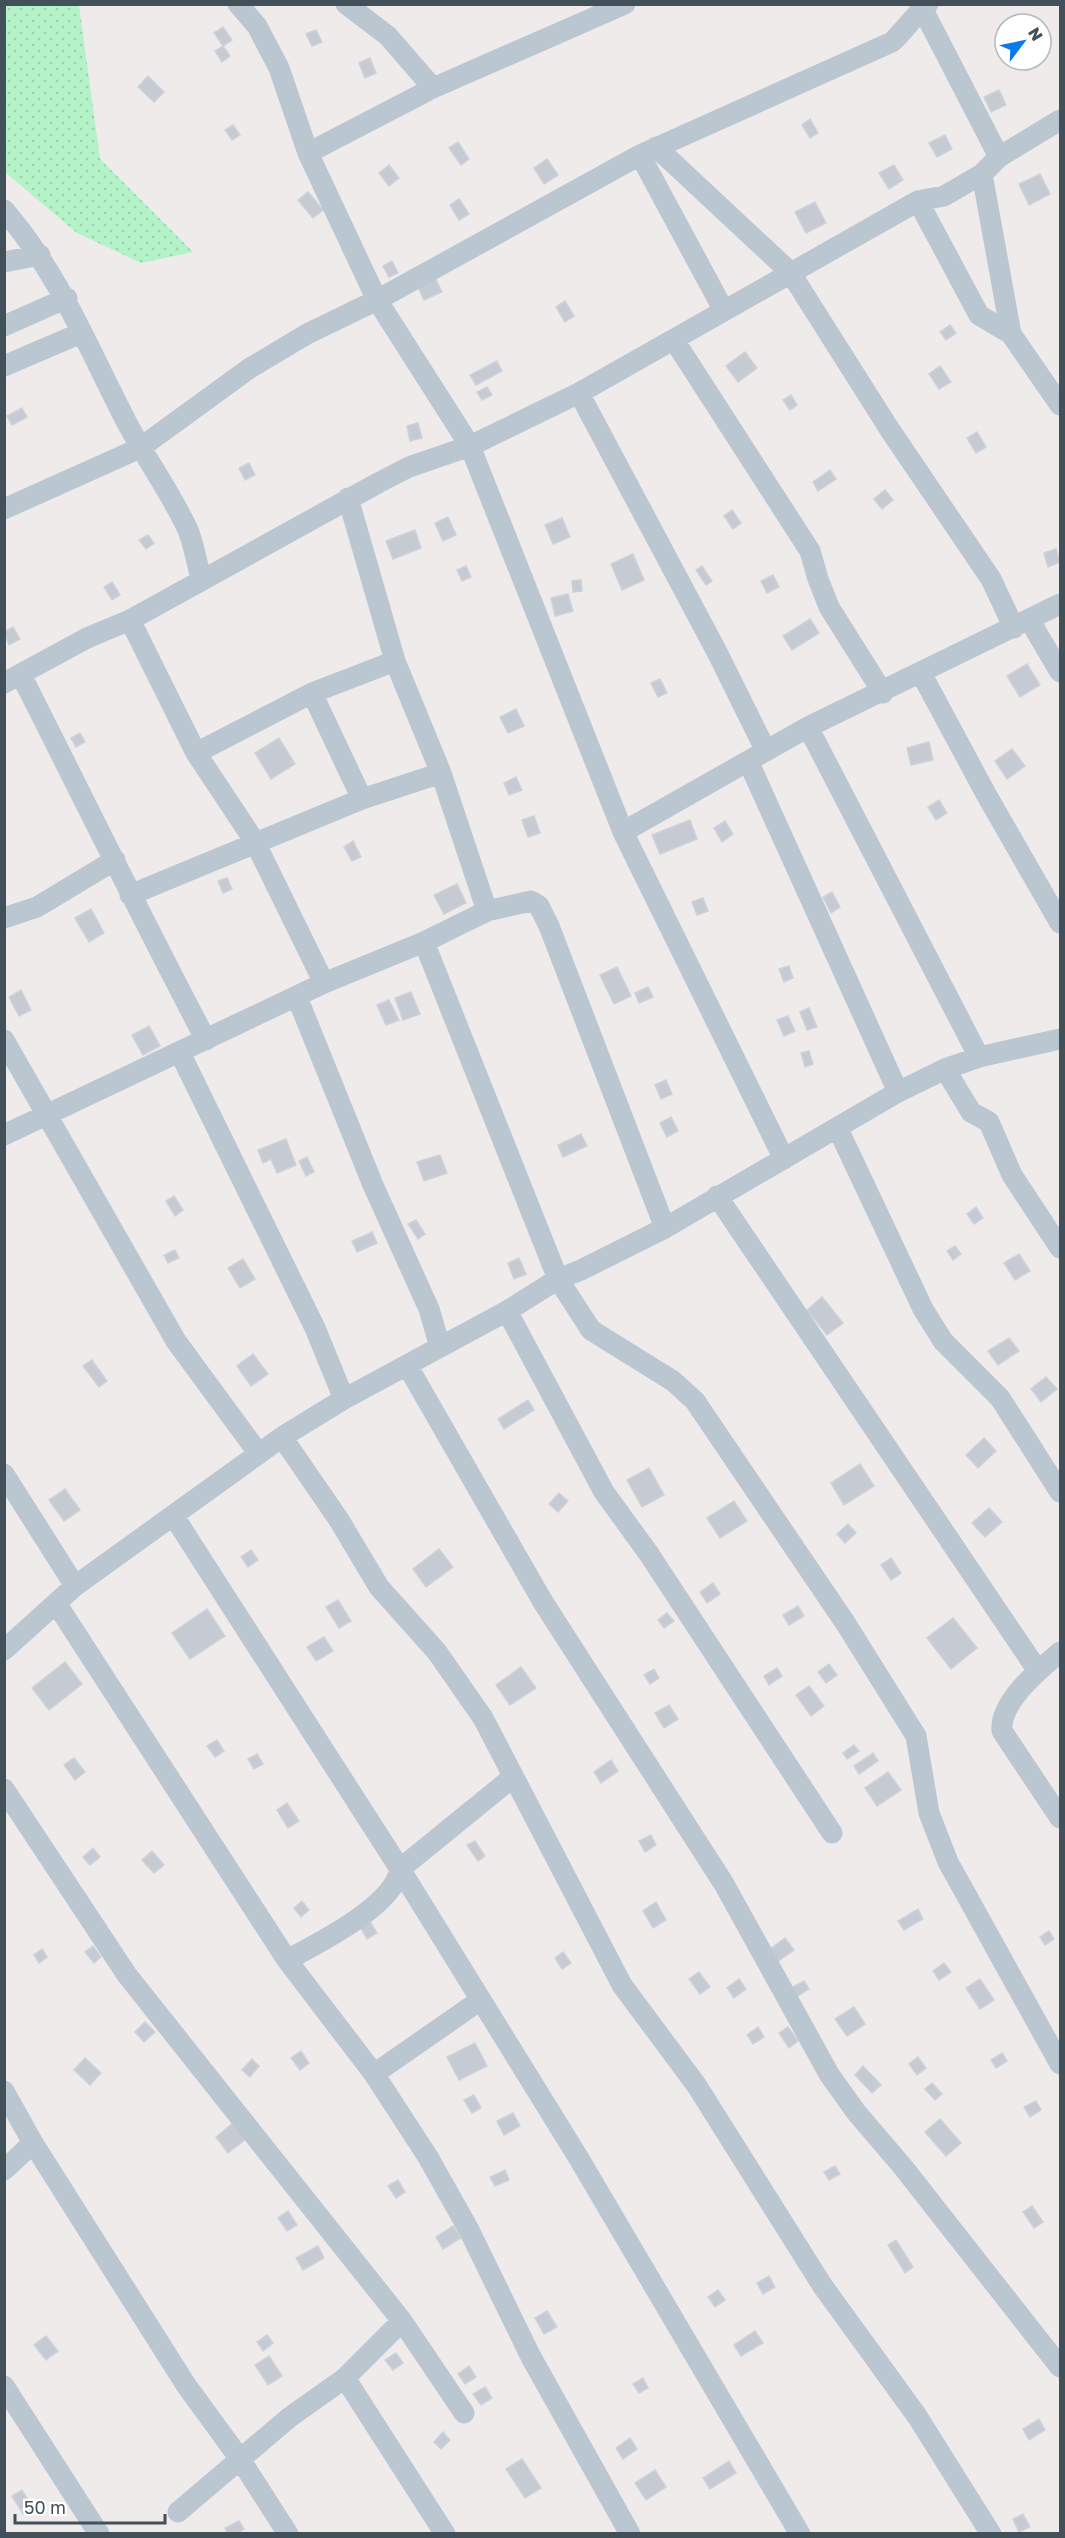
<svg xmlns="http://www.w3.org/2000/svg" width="1065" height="2538" font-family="'Golos Text',sans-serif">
<defs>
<pattern id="park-dots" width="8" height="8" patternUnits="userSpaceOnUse" patternTransform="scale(1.5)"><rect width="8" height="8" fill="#b4f2c8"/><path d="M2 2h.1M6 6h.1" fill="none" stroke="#9cd1ae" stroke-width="1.8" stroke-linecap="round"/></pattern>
</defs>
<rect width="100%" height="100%" fill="#efebeb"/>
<path fill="url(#park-dots)" d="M4,5h75l21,154 93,93 -52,11 -64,-30 -72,-61z"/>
<path fill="#c6cad2" stroke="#ced2d8" stroke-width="1.5" d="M223,27l9,13 -9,6 -9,-13z
M316,30l6,12 -10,4 -6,-12z
M223,46l7,10 -8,6 -7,-11z
M370,58l6,15 -11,5 -6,-15z
M148,76l16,16 -10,10 -16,-15z
M999,90l7,15 -15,7 -7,-15z
M810,119l8,14 -8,5 -8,-13z
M233,125l7,10 -8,5 -7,-10z
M945,135l7,14 -15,8 -8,-14z
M458,142l11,17 -8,6 -12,-17z
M547,159l11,16 -14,9 -10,-16z
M389,165l10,13 -10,8 -10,-13z
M894,165l9,15 -14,9 -10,-16z
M1040,174l10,20 -21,11 -10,-21z
M308,192l15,18 -10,8 -15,-18z
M459,199l10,15 -10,6 -9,-15z
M815,202l11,21 -20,10 -11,-21z
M392,261l6,12 -9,4 -6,-11z
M435,278l7,14 -18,8 -6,-13z
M565,301l9,15 -9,6 -9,-15z
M950,325l6,8 -10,7 -6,-8z
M745,352l12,16 -19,14 -12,-16z
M497,361l5,10 -26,14 -6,-10z
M940,366l11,16 -12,7 -10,-15z
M487,387l5,8 -10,5 -5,-8z
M791,395l6,10 -7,5 -7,-10z
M22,408l5,9 -15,8 -5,-9z
M418,423l4,15 -12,3 -3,-15z
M977,432l9,15 -10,6 -9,-15z
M249,463l6,12 -10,5 -6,-12z
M830,470l6,9 -18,12 -5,-9z
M885,490l8,10 -11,9 -8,-10z
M732,510l9,13 -8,6 -9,-13z
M448,517l8,18 -13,6 -8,-18z
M562,518l8,19 -17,7 -8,-19z
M415,530l6,18 -28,11 -7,-18z
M148,535l6,8 -8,6 -7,-9z
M1056,549l4,13 -12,5 -4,-14z
M633,554l11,26 -22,10 -11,-26z
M466,566l5,11 -9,4 -5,-11z
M702,566l10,15 -6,4 -10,-15z
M773,575l6,12 -12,6 -6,-12z
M581,580l1,11 -9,1 -1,-11z
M112,582l8,13 -8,5 -8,-13z
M568,594l5,17 -18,5 -4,-18z
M810,619l9,14 -27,17 -9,-14z
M13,627l7,12 -11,6 -5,-13z
M1027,664l13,21 -20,12 -13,-21z
M660,679l7,14 -9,4 -7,-14z
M516,709l8,17 -16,7 -8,-16z
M80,733l5,9 -9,5 -5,-9z
M279,738l16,26 -24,15 -16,-26z
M929,742l4,18 -22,5 -4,-17z
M1012,749l13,17 -18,13 -12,-18z
M516,777l6,13 -13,5 -5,-12z
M939,800l8,13 -11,7 -8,-13z
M534,816l6,17 -12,4 -6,-17z
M690,820l7,19 -37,15 -8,-19z
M725,821l8,13 -11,8 -8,-14z
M353,841l8,16 -9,4 -8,-14z
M227,878l5,11 -9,4 -5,-12z
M457,884l9,19 -22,11 -10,-19z
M832,892l8,15 -9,6 -8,-16z
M703,898l5,13 -11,4 -5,-13z
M91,909l13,24 -15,9 -14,-24z
M789,966l4,12 -9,4 -5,-13z
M617,967l14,29 -17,8 -14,-29z
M648,987l5,10 -14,6 -4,-10z
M21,990l10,20 -12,6 -10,-19z
M411,992l9,22 -17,6 -8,-22z
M389,1000l10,20 -13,5 -9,-20z
M809,1008l8,19 -10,3 -7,-18z
M788,1016l7,15 -11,5 -7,-16z
M149,1026l11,20 -17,9 -11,-20z
M809,1051l4,13 -8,3 -4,-14z
M666,1080l6,14 -11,5 -6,-14z
M671,1117l7,14 -11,6 -7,-14z
M581,1134l6,12 -24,11 -5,-12z
M286,1139l10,26 -19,8 -6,-14 -8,4 -5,-13z
M440,1155l7,18 -23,8 -7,-19z
M307,1157l7,15 -8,4 -7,-15z
M174,1196l9,14 -8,6 -9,-15z
M976,1207l7,11 -9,6 -7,-10z
M416,1220l9,14 -7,5 -10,-15z
M372,1232l5,11 -20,9 -5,-11z
M955,1246l6,8 -8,6 -6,-9z
M175,1250l4,8 -11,5 -4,-8z
M1019,1254l11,17 -15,9 -11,-17z
M519,1258l7,16 -12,5 -6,-16z
M243,1259l12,20 -15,9 -12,-20z
M822,1297l21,26 -16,12 -20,-25z
M1009,1338l10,13 -21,14 -10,-14z
M253,1354l15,20 -17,12 -14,-20z
M92,1360l15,21 -8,6 -16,-21z
M1046,1377l11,12 -16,13 -10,-13z
M528,1400l6,10 -30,19 -6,-10z
M984,1438l12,13 -18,17 -12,-13z
M860,1464l14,22 -30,19 -13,-22z
M649,1468l15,27 -22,12 -15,-27z
M65,1489l15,21 -16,11 -15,-21z
M559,1493l9,8 -10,11 -9,-8z
M734,1501l13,20 -27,17 -13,-20z
M989,1508l13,14 -17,15 -13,-14z
M848,1524l8,9 -11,10 -8,-9z
M439,1549l14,18 -27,20 -13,-18z
M251,1550l7,10 -10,7 -7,-10z
M891,1558l10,15 -10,7 -10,-15z
M713,1583l7,11 -13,9 -7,-11z
M338,1600l13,21 -12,7 -13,-21z
M798,1606l6,10 -15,9 -6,-10z
M207,1609l18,27 -35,23 -18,-26z
M667,1613l7,8 -10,7 -6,-8z
M953,1618l24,30 -26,21 -24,-31z
M324,1637l9,14 -17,10 -9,-14z
M65,1662l17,22 -33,26 -17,-22z
M829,1664l8,11 -11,8 -8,-11z
M521,1667l15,21 -26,17 -14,-20z
M777,1668l5,8 -13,9 -5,-9z
M654,1669l5,9 -9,6 -6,-9z
M809,1686l15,20 -13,10 -15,-21z
M669,1705l9,14 -14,9 -9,-15z
M217,1740l7,11 -9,6 -8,-11z
M854,1745l5,6 -12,8 -4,-6z
M873,1753l5,8 -19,13 -5,-8z
M257,1754l6,10 -9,5 -6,-10z
M74,1758l11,14 -10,8 -11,-15z
M611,1760l7,11 -17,12 -7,-11z
M888,1772l13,18 -24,16 -12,-18z
M287,1803l12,18 -11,7 -11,-18z
M651,1835l5,10 -11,7 -6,-11z
M475,1841l10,15 -7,5 -11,-16z
M93,1848l7,9 -10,8 -7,-8z
M152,1851l12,14 -10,8 -12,-13z
M302,1901l7,9 -8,7 -7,-9z
M656,1902l10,18 -13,8 -10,-17z
M918,1909l5,10 -19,11 -6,-9z
M366,1915l11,18 -10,6 -10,-18z
M1049,1931l5,8 -9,6 -5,-8z
M785,1938l9,12 -17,12 -8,-12z
M93,1946l8,11 -7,6 -9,-11z
M42,1949l5,8 -8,6 -5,-8z
M563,1952l8,11 -9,6 -7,-11z
M944,1963l7,9 -12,8 -6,-9z
M699,1972l11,15 -10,7 -11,-15z
M739,1979l7,10 -12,9 -7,-10z
M980,1979l14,21 -14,9 -14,-21z
M804,1981l5,8 -13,8 -5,-9z
M854,2007l11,17 -18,12 -12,-17z
M145,2022l10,10 -11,10 -9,-10z
M758,2027l6,10 -11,7 -6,-9z
M788,2027l10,14 -9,7 -10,-15z
M475,2043l12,23 -28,14 -12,-23z
M301,2051l8,12 -9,7 -9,-12z
M1002,2053l5,8 -11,7 -5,-8z
M918,2057l8,11 -9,7 -8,-11z
M85,2058l16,15 -11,12 -16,-15z
M252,2059l7,7 -9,11 -8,-7z
M863,2066l18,19 -9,8 -17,-18z
M932,2083l10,11 -7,6 -10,-11z
M474,2095l7,13 -9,5 -8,-13z
M1036,2101l5,9 -11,7 -6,-10z
M513,2113l7,13 -16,9 -7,-14z
M940,2119l21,24 -15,13 -21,-24z
M233,2123l13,16 -18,14 -12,-16z
M835,2166l5,8 -11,6 -5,-8z
M505,2170l4,10 -14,6 -5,-9z
M398,2180l7,12 -9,6 -8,-12z
M1032,2206l11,16 -9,6 -11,-16z
M288,2211l9,14 -10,6 -9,-13z
M453,2226l8,12 -18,11 -7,-12z
M896,2240l17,27 -8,6 -17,-28z
M318,2246l6,12 -21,12 -7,-12z
M769,2276l6,11 -12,7 -6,-11z
M718,2290l7,10 -10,7 -7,-10z
M547,2311l10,16 -13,7 -9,-16z
M755,2331l8,12 -22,13 -7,-11z
M267,2335l6,8 -10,8 -6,-9z
M46,2336l12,15 -12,9 -12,-15z
M396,2353l7,10 -10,7 -8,-10z
M269,2356l13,20 -14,9 -13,-20z
M469,2366l7,11 -11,7 -7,-10z
M643,2378l5,10 -9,5 -6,-9z
M485,2387l7,11 -11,7 -8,-11z
M1039,2419l6,11 -16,10 -6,-11z
M443,2432l7,8 -9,9 -7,-7z
M630,2438l7,11 -14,10 -7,-11z
M522,2459l19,29 -16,10 -19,-29z
M729,2461l7,12 -26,16 -7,-11z
M655,2470l11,17 -20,13 -11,-17z
M22,2490l11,18 -10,6 -11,-18z
M1023,2514l7,13 -11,5 -6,-13z
M239,2521l5,8 -8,5h-8l-3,-6z"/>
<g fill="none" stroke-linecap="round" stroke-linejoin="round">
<path stroke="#bac7d0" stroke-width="21" d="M238,4l19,22 22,42 29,85 69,147 93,146 153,386 161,327
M346,4l42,32 45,52
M920,4l79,153
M656,147l134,125 100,158 101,149 23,49
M308,153l125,-65 192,-84
M640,155l83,154
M982,174l29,160 49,71
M918,201l61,114 32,19
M4,210c55,63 85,140 123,213 19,36 44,70 61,107 6,15 9,33 13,49
M4,262l36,-7
M4,326l63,-28
M674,340l136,211 8,28 11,28 54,86
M4,366l77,-33
M579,393l138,259 49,99
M348,498l47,163 46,112 46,138
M4,509l136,-61 110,-80 57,-34 70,-34 263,-145 252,-113c10,-9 29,-34 36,-38
M130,620l66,133 59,89 69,141
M1030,621l30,51
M921,673l65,121 74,129
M21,675c62,122 121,244 185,365
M4,683l83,-45 43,-18 248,-137 31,-16 61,-21 109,-53 339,-192 26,-5 38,-22 17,-17 61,-37
M312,693l50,106
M808,727l171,330
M196,753l116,-60 83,-32
M748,761l150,331
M623,832l185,-105 252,-123
M130,895l232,-96 79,-26
M4,918l33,-11 78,-47
M424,942l63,-31 44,-10 8,5 10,20 116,302
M297,997l76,188 56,124 11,38
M4,1040l172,301 83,113
M180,1053l135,275 29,71
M945,1069l26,43 18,10 23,53 48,73
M838,1129l85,180 20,32 57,57 60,94
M4,1135l320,-152 100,-41 134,337 33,51 82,51 22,20 151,223 70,112 13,77 19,49 112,202
M717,1196l321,475
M507,1311l97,181 45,62 183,279
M407,1365l136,237 181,282 105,190 27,38 47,55 157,200
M282,1437l57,83 40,67 58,65 46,66 139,267 75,101 125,199 95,131 74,118
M4,1474l71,112
M173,1515l227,354 178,288 222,377
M56,1603l231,357 87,114 54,83 41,73 62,127 99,177
M4,1650l71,-64 207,-149 62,-38 163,-88 51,-32 23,-9 84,-42 233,-136 47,-23 34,-12 81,-18
M1060,1652c-20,17 -61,50 -58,79l58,87
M4,1789l123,186 275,346 62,92
M287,1960c31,-17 107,-54 113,-91l113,-92
M374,2074l105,-73
M4,2091l29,52 153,242 54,74 48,75
M4,2170l29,-27
M345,2378l100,156
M4,2386l95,148
M178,2512l112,-95 55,-39 57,-57"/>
</g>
<rect width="1065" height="2538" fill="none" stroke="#42505a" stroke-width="12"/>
<g transform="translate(1023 42) rotate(58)"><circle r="28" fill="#ffffff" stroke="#b3b9bd" stroke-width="1.5"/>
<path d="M0-4.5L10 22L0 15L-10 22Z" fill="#097aea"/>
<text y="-9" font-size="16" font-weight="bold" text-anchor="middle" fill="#42505a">N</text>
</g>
<path d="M15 2514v9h150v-9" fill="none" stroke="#42505a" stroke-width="3"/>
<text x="24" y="2514" font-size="18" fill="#42505a" stroke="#ffffff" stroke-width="4.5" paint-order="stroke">50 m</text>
</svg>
